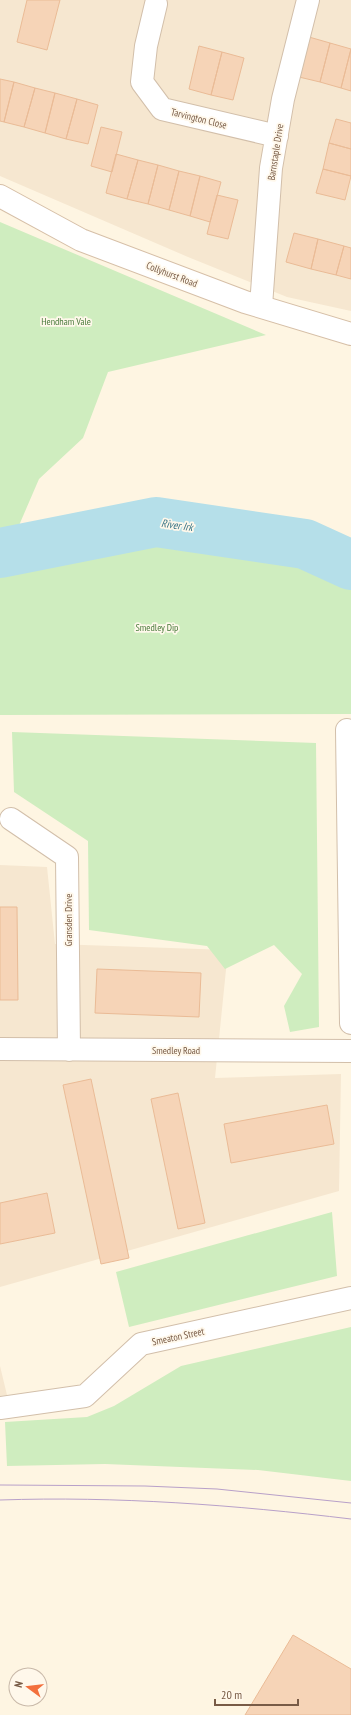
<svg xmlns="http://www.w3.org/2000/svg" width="351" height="1715" font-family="'PT Sans Narrow',sans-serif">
<rect width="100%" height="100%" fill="#fef5e2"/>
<path fill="#f6e7d0" d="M0,0h351v311l-64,-14 -99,-40 -188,-81z
M0,865l47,2 8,77 173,6 -13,128 126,-4 -2,117 -339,96z
M0,1366l7,29 -7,1z"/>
<path fill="#cfedbf" d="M0,222l266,113 -158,37 -25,66 -44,41 -25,58 -14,3z
M158,539l175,27 18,11v137l-351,1v-146z
M12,732l304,11 3,284 -29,5 -6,-26 18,-32 -28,-29 -49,24 -18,-23 -118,-16 -1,-89 -74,-49z
M332,1212l5,64 -208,51 -13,-55z
M351,1327v154l-93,-11 -153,-6 -98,2 -2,-44 82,-5 27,-11 67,-40z"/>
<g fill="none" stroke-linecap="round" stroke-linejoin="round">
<path stroke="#b5dfe9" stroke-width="50" d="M0,553l156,-31 149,22 46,21"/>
</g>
<path fill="#f6d4b7" stroke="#eabb96" d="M27,0h33l-13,50 -30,-8z
M309,37l21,6 -10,39 -21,-5z
M330,43l21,6 -10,39 -21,-6z
M199,46l23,6 -11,43 -22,-6z
M351,49v42l-10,-3z
M222,52l22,6 -11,42 -22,-5z
M0,79l14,3 -10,40 -4,-1z
M14,82l21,6 -11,39 -20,-5z
M35,88l20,5 -10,40 -21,-6z
M55,93l22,6 -11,40 -21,-6z
M77,99l21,6 -10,39 -22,-5z
M336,119l15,4v26l-22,-6z
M101,127l21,5 -10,40 -21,-6z
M329,143l22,6v27l-28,-7z
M116,154l22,6 -11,39 -21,-6z
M138,160l20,5 -10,39 -21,-5z
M158,165l21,6 -10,39 -21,-6z
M323,169l28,7 -6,24 -29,-7z
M179,171l21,5 -10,40 -21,-6z
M200,176l21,6 -11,40 -20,-6z
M217,195l21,5 -10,39 -21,-5z
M294,233l24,6 -7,30 -25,-7z
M318,239l26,7 -8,29 -25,-6z
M344,246l7,2v31l-15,-4z
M0,907h17l1,93h-18z
M97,969l104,4 -2,44 -104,-4z
M91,1079l38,179 -28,6 -38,-179z
M178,1093l27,130 -27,6 -27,-130z
M327,1105l7,39 -103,19 -7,-39z
M47,1193l8,40 -55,11v-41z
M293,1635l58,34v46h-106z"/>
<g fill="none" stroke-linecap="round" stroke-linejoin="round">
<defs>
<path id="street" d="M156,4l-10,42 -4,36 20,27 115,27
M261,306l10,-138 12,-69 25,-99
M347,730l4,293
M11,819l56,38 2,193
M0,1049l351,2
M0,1408l85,-12 56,-52 210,-46"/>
<path id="secondary" d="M0,196l81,44 164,62 106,32"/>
</defs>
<use href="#street" stroke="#d2bfaa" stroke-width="24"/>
<use href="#secondary" stroke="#d6bfa7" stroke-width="24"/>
<use href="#street" stroke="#fff" stroke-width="22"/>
<use href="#secondary" stroke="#fff" stroke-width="22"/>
<path stroke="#b8a0c9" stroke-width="1" d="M0,1485l145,1 72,3 134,14
M0,1500c117,-4 235,5 351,19"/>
</g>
<g text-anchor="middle" stroke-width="3.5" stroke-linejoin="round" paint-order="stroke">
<g font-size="10" fill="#785b46" stroke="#fff8eb">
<text transform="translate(199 118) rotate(14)" y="4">Tarvington Close</text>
<text transform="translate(275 152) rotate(-81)" y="4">Barnstaple Drive</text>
<text transform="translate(172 274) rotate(21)" y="4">Collyhurst Road</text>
<text transform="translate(68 920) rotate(-90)" y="4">Gransden Drive</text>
<text x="176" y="1054">Smedley Road</text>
<text transform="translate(178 1336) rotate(-12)" y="4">Smeaton Street</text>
</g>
<g font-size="10" fill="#497a3b" stroke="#fff8eb">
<text x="66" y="325">Hendham Vale</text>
<text x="157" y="631">Smedley Dip</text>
</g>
<g font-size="11" font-style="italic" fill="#3b7687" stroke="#fff8eb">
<text transform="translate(177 525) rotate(8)" y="4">River Irk</text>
</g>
</g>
<g transform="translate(28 1687) rotate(285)"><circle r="19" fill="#fff8eb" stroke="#c9b9a9"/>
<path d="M0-3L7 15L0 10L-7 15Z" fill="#f3703d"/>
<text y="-6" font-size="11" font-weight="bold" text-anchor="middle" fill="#785b46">N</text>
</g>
<path d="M215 1699v6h83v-6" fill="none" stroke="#785b46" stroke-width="2"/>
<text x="221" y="1699" font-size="12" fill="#785b46" stroke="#fff8eb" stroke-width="3" paint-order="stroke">20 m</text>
</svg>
